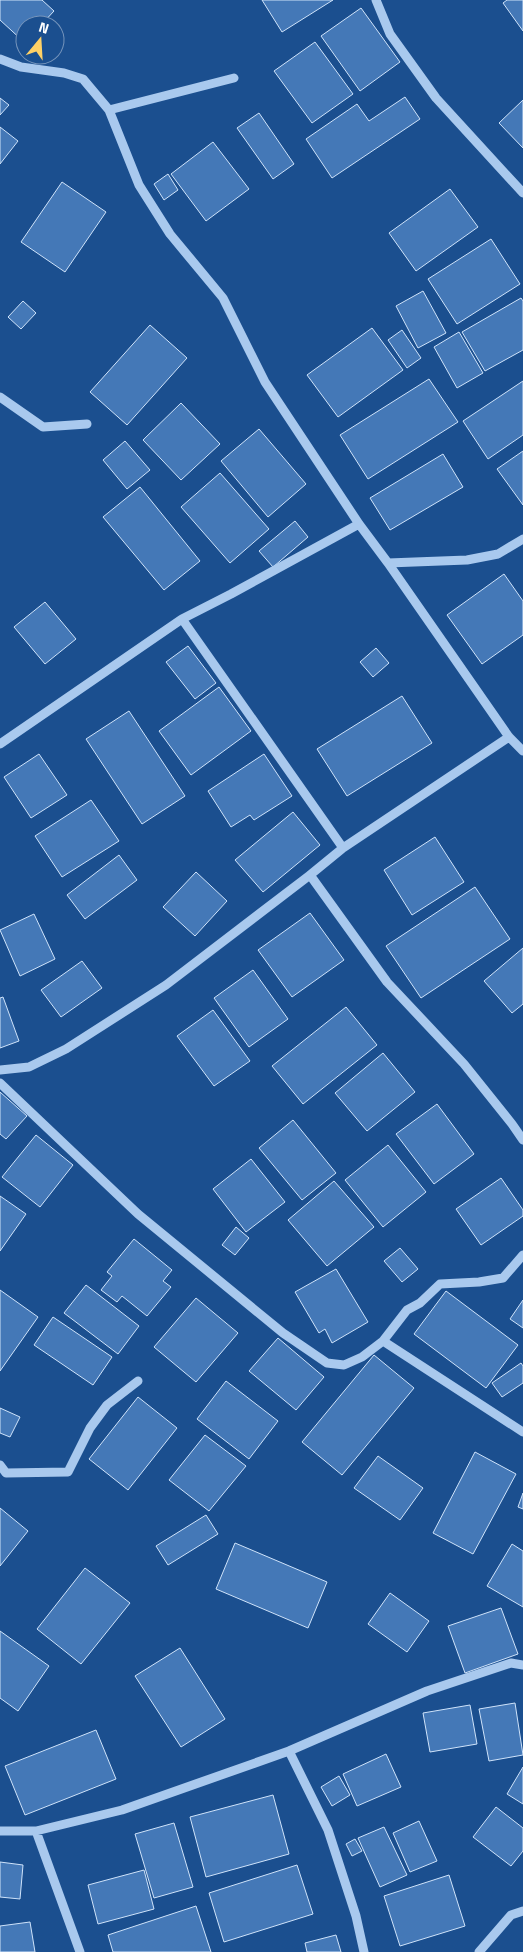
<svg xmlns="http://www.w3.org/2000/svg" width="523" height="1952" font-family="'Titillium Web',sans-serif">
<rect width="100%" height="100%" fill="#1b4f8f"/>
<path fill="#4478b7" stroke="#cfe3fa" d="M0,0h42l12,11 -13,14h-16l-1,17 -24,-22z
M262,0h71l-51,32z
M507,0h16v31l-20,-28z
M361,8l39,54 -40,29 -39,-55z
M315,42l38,52 -41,29 -38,-52z
M405,97l15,22 -88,59 -26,-39 51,-35 12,17z
M0,98l9,7 -9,10z
M523,100v48l-24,-25z
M259,113l35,51 -21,15 -36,-51z
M0,127l18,14 -18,23z
M213,142l36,47 -43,32 -35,-47z
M168,174l10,16 -14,10 -10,-16z
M62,182l44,30 -41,60 -44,-30z
M450,189l28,38 -62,44 -27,-38z
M491,239l29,45 -63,40 -29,-45z
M423,291l23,42 -28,15 -22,-42z
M521,298l2,3v49l-38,21 -23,-39z
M23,301l13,12 -15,16 -13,-12z
M150,325l37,33 -60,67 -37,-33z
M372,328l31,42 -65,47 -31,-42z
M402,330l19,28 -14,10 -19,-28z
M459,332l24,41 -26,15 -23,-41z
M429,379l29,43 -90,57 -28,-44z
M523,381v54l-35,24 -25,-38z
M181,403l39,41 -39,36 -38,-40z
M259,429l47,55 -38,33 -47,-56z
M125,441l25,29 -23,19 -24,-29z
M523,451v54l-26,-36z
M443,454l20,33 -73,43 -20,-32z
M220,473l49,56 -39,34 -49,-56z
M140,487l60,74 -36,29 -61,-73z
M295,521l13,16 -35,30 -14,-16z
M504,574l19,27v34l-41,29 -35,-49z
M45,602l31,37 -31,25 -31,-37z
M188,646l28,37 -21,16 -29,-37z
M376,648l13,15 -16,14 -13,-15z
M219,687l32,44 -60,44 -32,-44z
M402,696l30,47 -85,53 -30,-47z
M129,711l56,85 -43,28 -56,-85z
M39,754l28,41 -36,23 -27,-41z
M264,754l28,42 -38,24 -4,-5 -19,12 -23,-36z
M91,800l28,41 -57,36 -27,-41z
M293,812l27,33 -57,47 -28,-32z
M435,837l29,45 -52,33 -28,-45z
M119,855l18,25 -52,39 -18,-24z
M196,872l31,29 -32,35 -32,-29z
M475,887l35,52 -89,59 -35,-52z
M310,913l34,47 -52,37 -34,-47z
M34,914l21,45 -35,17 -20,-46z
M523,948v56l-11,9 -28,-32z
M82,961l20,27 -41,29 -20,-27z
M253,970l35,49 -39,28 -35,-49z
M3,997l16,44 -19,7v-50z
M346,1007l31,38 -74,59 -31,-38z
M213,1010l37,51 -36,25 -37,-50z
M383,1053l32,39 -48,39 -32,-38z
M0,1092l27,24 -21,23 -6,-5z
M437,1104l37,50 -40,30 -38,-50z
M293,1120l43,53 -34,27 -43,-52z
M36,1135l37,30 -33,42 -38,-30z
M388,1145l38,47 -43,35 -38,-47z
M251,1159l34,43 -39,30 -33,-43z
M501,1178l22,32v6l-42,29 -25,-36z
M334,1181l40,46 -47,39 -39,-46z
M0,1196l26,18 -26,37z
M236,1227l13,11 -14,17 -13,-10z
M134,1239l38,31 -9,11 8,6 -24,29 -25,-20 -5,6 -16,-12 11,-14 -5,-4z
M400,1248l18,21 -16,13 -18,-21z
M336,1269l32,53 -36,21 -7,-14 -6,4 -24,-41z
M86,1285l53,41 -21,28 -54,-41z
M0,1290l38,27 -38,54z
M446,1291l72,54 -32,43 -72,-54z
M196,1298l42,35 -42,49 -42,-35z
M523,1300v28l-13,-9z
M53,1317l59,40 -19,28 -59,-40z
M278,1338l46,39 -28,33 -47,-39z
M374,1355l40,33 -72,87 -40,-33z
M521,1363l2,3v17l-21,14 -10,-14z
M226,1381l52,40 -29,38 -52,-40z
M138,1397l39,31 -49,62 -39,-31z
M0,1408l20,9 -10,20 -10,-4z
M205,1435l41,31 -37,45 -40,-31z
M475,1452l41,22 -43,80 -40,-21z
M378,1456l45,32 -23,32 -46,-32z
M523,1493v16l-5,-2z
M0,1508l28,23 -28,35z
M206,1515l12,19 -50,31 -12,-19z
M235,1543l92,39 -19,46 -92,-39z
M512,1544l11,7v56l-36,-21z
M85,1568l45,35 -49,61 -44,-35z
M390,1593l39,28 -22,31 -39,-28z
M501,1608l17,46 -53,19 -17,-47z
M0,1631l49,35 -31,45 -18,-13z
M180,1648l45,71 -44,28 -46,-71z
M515,1703l8,52 -34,6 -10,-52z
M470,1705l7,39 -47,8 -7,-39z
M96,1730l20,49 -91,36 -20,-49z
M386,1754l15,33 -44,19 -14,-32z
M523,1767v37l-16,-10z
M339,1776l11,19 -18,11 -11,-19z
M273,1795l16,59 -83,23 -16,-60z
M496,1807l27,21v23l-12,15 -38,-29z
M419,1821l18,40 -27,11 -17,-39z
M174,1823l19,64 -39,11 -19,-64z
M384,1827l23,48 -27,12 -22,-49z
M355,1839l7,12 -10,5 -6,-12z
M0,1862l23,3 -3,34 -20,-2z
M297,1865l16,49 -89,28 -15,-49z
M144,1870l10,39 -56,15 -10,-39z
M449,1875l16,51 -65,20 -16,-50z
M196,1906l15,46h-98l-5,-17z
M30,1922l5,30h-35v-26z
M336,1935l5,17h-34l-2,-9z"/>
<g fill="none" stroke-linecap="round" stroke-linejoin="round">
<path stroke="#a9c9ee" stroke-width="9" d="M376,0l14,34 46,64 87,95
M0,59l21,8 43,6 19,6 26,31 30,75 31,49 53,64 42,84 94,142 29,39 121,174 14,14
M109,110l125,-32
M0,397l43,30 44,-3
M388,563l79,-3 31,-6 25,-15
M182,619l161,229
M0,744l182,-125 49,-25 128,-70
M310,875l77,107 77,82 48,60 11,16
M0,1070l29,-3 37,-18 100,-64 144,-110 33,-27 166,-111
M0,1083l138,131 145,119 44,30 17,2 18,-8 21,-16
M523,1255l-20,23 -24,4 -39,2 -20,19 -13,7 -24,31 140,91
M0,1465l6,8 62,-1 22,-44 17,-23 31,-24
M289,1751l39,79 28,86 8,36
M0,1831h36l86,-21 167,-59 138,-60 84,-28 12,2
M36,1831l44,121
M479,1952l32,-37 12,-4"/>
</g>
<g transform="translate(40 40) rotate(18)"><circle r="24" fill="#1b4f8f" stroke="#7695bc"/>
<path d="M0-4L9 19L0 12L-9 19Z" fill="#ffd166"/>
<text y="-8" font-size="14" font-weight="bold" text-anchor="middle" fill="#ffffff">N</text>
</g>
</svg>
